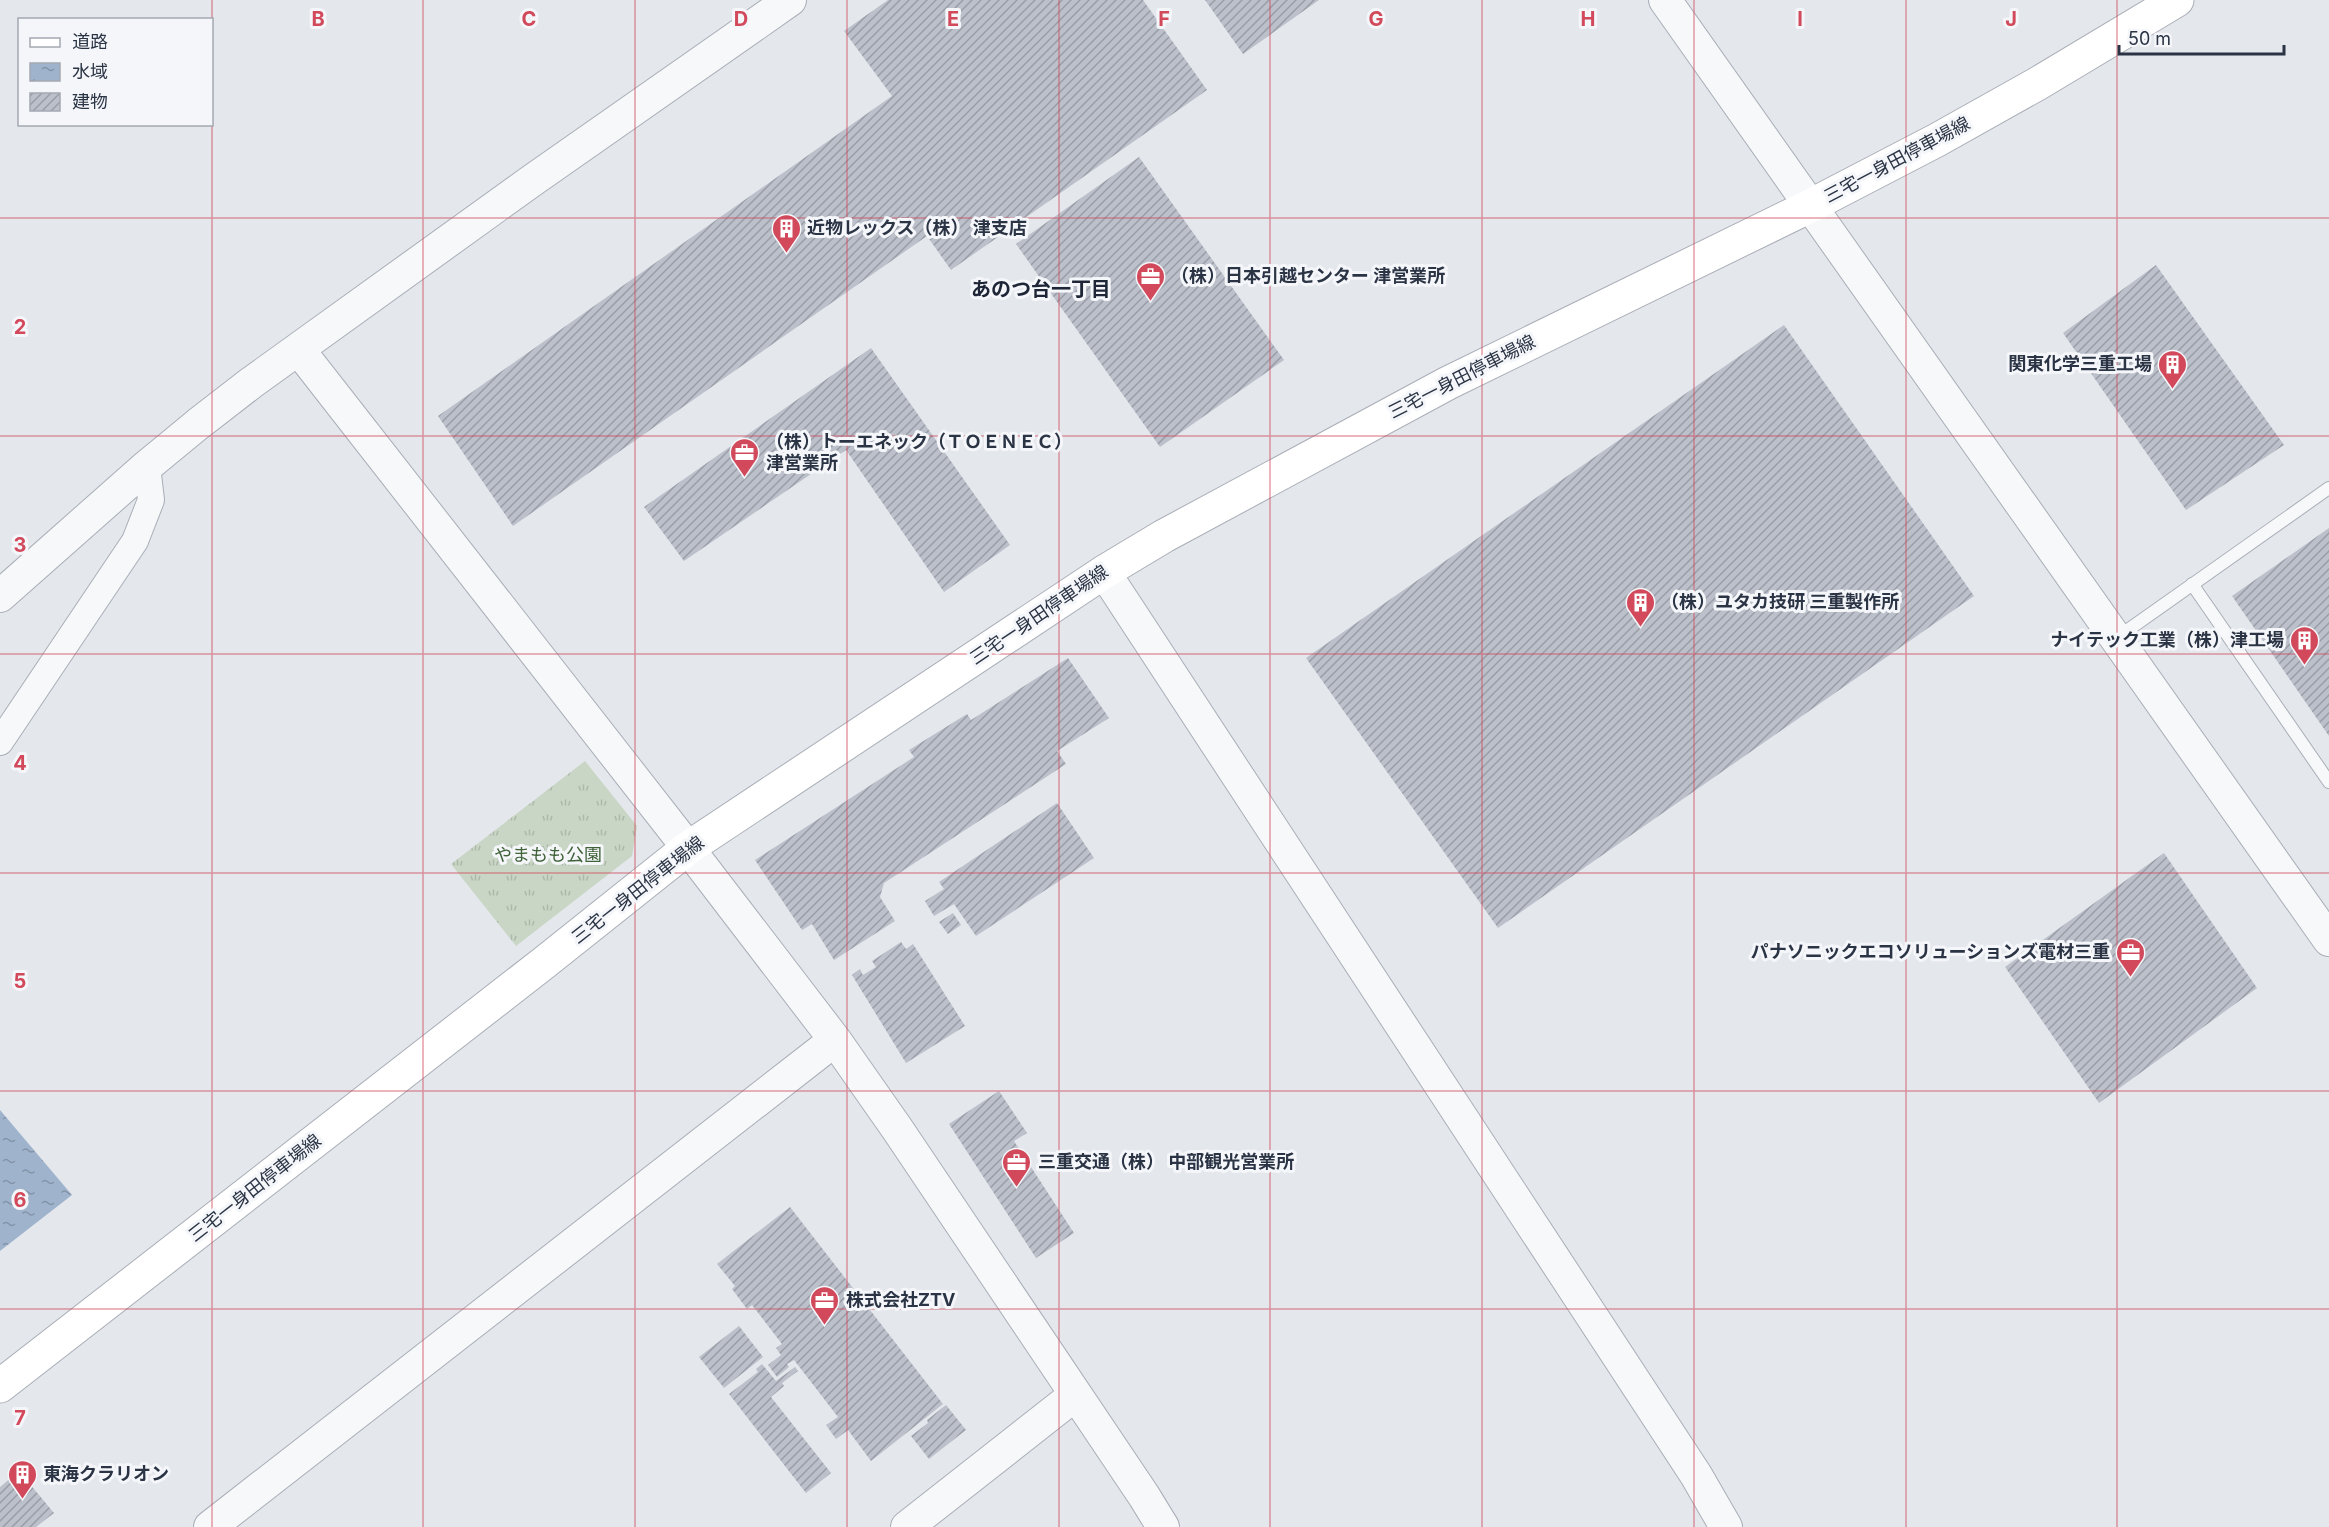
<svg xmlns="http://www.w3.org/2000/svg" width="2329" height="1527" font-family="Inter,'Noto Sans JP',sans-serif">
<defs>
<pattern id="grass-tufts" width="24" height="20" patternUnits="userSpaceOnUse" patternTransform="scale(1.5)"><rect width="24" height="20" fill="#c9d6c5"/><path d="M3 7l-1-3M5 7V3M7 7l1-3M15 17l-1-3M17 17v-4M19 17l1-3" fill="none" stroke="#adb8ab"/></pattern>
<pattern id="water-ripples" width="26" height="14" patternUnits="userSpaceOnUse" patternTransform="scale(1.5)"><rect width="26" height="14" fill="#9fb4cc"/><path d="M2 4q2-2 4 0t4 0M15 11q2-2 4 0t4 0" fill="none" stroke="#8293a7"/></pattern>
<pattern id="building-hatch" width="6" height="6" patternUnits="userSpaceOnUse" patternTransform="scale(1.5)"><rect width="6" height="6" fill="#bbc0ca"/><path d="M-1 1l2-2M0 6l6-6M5 7l2-2" fill="none" stroke="#989da6"/></pattern>
</defs>
<rect width="100%" height="100%" fill="#e4e7ec"/>
<path fill="url(#grass-tufts)" d="M585,761l52,65 -5,30 -116,90 -65,-82z"/>
<path fill="url(#water-ripples)" d="M0,1110l72,85 -72,56z"/>
<path fill="url(#building-hatch)" d="M888,0h255l64,90 -256,180 -24,-34 -414,290 -75,-110 454,-320 -48,-65z
M1205,0h114l-76,54z
M1139,157l145,203 -124,87 -144,-203z
M2156,265l128,180 -98,65 -123,-177z
M1784,325l190,271 -476,332 -192,-270z
M871,348l139,197 -66,47 -98,-142 -162,111 -40,-54z
M2329,528v208l-97,-140z
M1068,658l41,60 -52,33 9,13 -182,119 -4,14 15,24 -61,39 -22,-36 -10,6 -47,-70 159,-103 -5,-7 58,-36 4,6z
M1057,803l37,55 -118,78 -22,-32 -20,12 -9,-15 19,-12 -5,-7z
M2164,853l93,135 -158,115 -94,-136z
M953,913l8,12 -13,9 -9,-12z
M901,942l5,7 7,-5 52,82 -59,37 -54,-88 8,-6 3,6 13,-8 -4,-6z
M999,1091l28,42 -13,8 60,92 -38,25 -87,-134z
M790,1207l153,197 -72,57 -23,-31 -12,9 -10,-14 12,-8 -44,-57 -7,4 2,3 -12,10 -9,-12 13,-10 -5,-7 6,-4 -30,-39 -5,4 -15,-20 3,-3 -18,-22z
M739,1326l24,31 -39,31 -25,-31z
M762,1364l14,17 19,-14 3,4 -16,12 2,3 -13,11 60,76 -25,20 -77,-99 29,-22 -2,-3z
M946,1405l20,25 -37,29 -18,-23 17,-13 -1,-3z
M19,1471l35,42 -18,14h-36v-40z"/>
<g fill="none" stroke-linecap="round" stroke-linejoin="round">
<defs>
<path id="service" d="M2192,584l137,198
M2118,637l211,-149"/>
<path id="minor" d="M0,742l135,-201 16,-41 -4,-34"/>
<path id="tertiary" d="M1665,0l664,940
M299,350l389,498 147,192
M1104,572l592,903 30,52
M0,596l147,-130 51,-42 53,-41 279,-201 260,-182
M210,1527l625,-487 63,90 246,366 19,31
M907,1527l168,-132"/>
<path id="secondary" d="M0,1386l545,-424 143,-114 416,-276 60,-36 284,-153 362,-177 127,-66 100,-56 140,-84"/>
</defs>
<use href="#service" stroke="#a9aeb7" stroke-width="14"/>
<use href="#minor" stroke="#a9aeb7" stroke-width="28"/>
<use href="#tertiary" stroke="#a9aeb7" stroke-width="34"/>
<use href="#secondary" stroke="#a9aeb7" stroke-width="35"/>
<use href="#service" stroke="#f7f8fa" stroke-width="12"/>
<use href="#minor" stroke="#f7f8fa" stroke-width="26"/>
<use href="#tertiary" stroke="#f7f8fa" stroke-width="32"/>
<use href="#secondary" stroke="#fff" stroke-width="33"/>
</g>
<path fill="none" stroke="#d1495b" stroke-width="1.5" stroke-opacity="0.55" d="M212,0v1527M423,0v1527M635,0v1527M847,0v1527M1059,0v1527M1270,0v1527M1482,0v1527M1694,0v1527M1906,0v1527M2117,0v1527M0,218h2329M0,436h2329M0,654h2329M0,873h2329M0,1091h2329M0,1309h2329"/>
<defs>
<symbol id="building-pin" viewBox="-11 -11 22 30"><path d="M0 17L-7.5 6A9.5 9.5 0 1 1 7.5 6Z" fill="#d1495b" stroke="#f4f6f9"/><path d="M-4-6H4V6H1V3H-1V6H-4ZM-2.5-4.3h1.7v1.8h-1.7ZM.8-4.3h1.7v1.8H.8ZM-2.5-1h1.7V.8h-1.7ZM.8-1h1.7V.8H.8Z" fill="#fff"/></symbol>
<symbol id="office-pin" viewBox="-11 -11 22 30"><path d="M0 17L-7.5 6A9.5 9.5 0 1 1 7.5 6Z" fill="#d1495b" stroke="#f4f6f9"/><path d="M-6-3h4V-5.5h4V-3h4V5H-6ZM-1-4.5V-3h2v-1.5ZM-6 0V1H6V0Z" fill="#fff"/></symbol>
</defs>
<g fill-rule="evenodd">
<use href="#building-pin" x="770" y="212" width="33" height="45"/>
<use href="#office-pin" x="1134" y="260" width="33" height="45"/>
<use href="#building-pin" x="2156" y="348" width="33" height="45"/>
<use href="#office-pin" x="728" y="436" width="33" height="45"/>
<use href="#building-pin" x="1624" y="586" width="33" height="45"/>
<use href="#building-pin" x="2288" y="624" width="33" height="45"/>
<use href="#office-pin" x="2114" y="936" width="33" height="45"/>
<use href="#office-pin" x="1000" y="1146" width="33" height="45"/>
<use href="#office-pin" x="808" y="1284" width="33" height="45"/>
<use href="#building-pin" x="6" y="1458" width="33" height="45"/>
</g>
<g text-anchor="middle" stroke-width="6" stroke-linejoin="round" paint-order="stroke">
<g font-size="18" fill="#2b3445" stroke="#f4f6f9">
<text transform="translate(1897 160) rotate(-28)" y="6">三宅一身田停車場線</text>
<text transform="translate(1462 377) rotate(-27)" y="6">三宅一身田停車場線</text>
<text transform="translate(1039 615) rotate(-34)" y="6">三宅一身田停車場線</text>
<text transform="translate(638 890) rotate(-38)" y="6">三宅一身田停車場線</text>
<text transform="translate(255 1188) rotate(-38)" y="6">三宅一身田停車場線</text>
</g>
<g font-size="18" font-weight="bold" fill="#2b3445" stroke="#f4f6f9" text-anchor="start">
<text x="807" y="234">近物レックス（株） 津支店</text>
<text x="1171" y="282">（株）日本引越センター 津営業所</text>
<text x="2152" y="370" text-anchor="end">関東化学三重工場</text>
<text x="766" y="448">（株）トーエネック（ＴＯＥＮＥＣ）<tspan x="766" dy="21">津営業所</tspan></text>
<text x="1661" y="608">（株）ユタカ技研 三重製作所</text>
<text x="2284" y="646" text-anchor="end">ナイテック工業（株）津工場</text>
<text x="2110" y="958" text-anchor="end">パナソニックエコソリューションズ電材三重</text>
<text x="1038" y="1168">三重交通（株） 中部観光営業所</text>
<text x="846" y="1306">株式会社ZTV</text>
<text x="43" y="1480">東海クラリオン</text>
</g>
<g font-size="18" fill="#3f6138" stroke="#f4f6f9">
<text x="548" y="861">やまもも公園</text>
</g>
<g font-size="20" font-weight="bold" fill="#1d2536" stroke="#f4f6f9">
<text x="1041" y="296">あのつ台一丁目</text>
</g>
</g>
<g font-size="20" text-anchor="middle" font-weight="bold" fill="#d1495b" stroke="#f4f6f9" stroke-width="6" stroke-linejoin="round" paint-order="stroke">
<text x="318" y="26">B</text>
<text x="529" y="26">C</text>
<text x="741" y="26">D</text>
<text x="953" y="26">E</text>
<text x="1164" y="26">F</text>
<text x="1376" y="26">G</text>
<text x="1588" y="26">H</text>
<text x="1800" y="26">I</text>
<text x="2011" y="26">J</text>
<text x="20" y="334">2</text>
<text x="20" y="552">3</text>
<text x="20" y="770">4</text>
<text x="20" y="988">5</text>
<text x="20" y="1207">6</text>
<text x="20" y="1425">7</text>
</g>
<rect x="18" y="18" width="195" height="108" fill="#f4f6f9" stroke="#a4a8b1" stroke-width="1.5"/>
<rect x="30" y="38" width="30" height="9" fill="#ffffff" stroke="#a4a8b1" stroke-width="1.5"/>
<text x="72" y="48" font-size="18" fill="#2b3445">道路</text>
<rect x="30" y="63" width="30" height="18" fill="url(#water-ripples)" stroke="#a4a8b1" stroke-width="1.5"/>
<text x="72" y="78" font-size="18" fill="#2b3445">水域</text>
<rect x="30" y="93" width="30" height="18" fill="url(#building-hatch)" stroke="#a4a8b1" stroke-width="1.5"/>
<text x="72" y="108" font-size="18" fill="#2b3445">建物</text>
<path d="M2119 45v9h165v-9" fill="none" stroke="#2b3445" stroke-width="3"/>
<text x="2128" y="45" font-size="18" fill="#2b3445" stroke="#f4f6f9" stroke-width="4.5" paint-order="stroke">50 m</text>
</svg>
